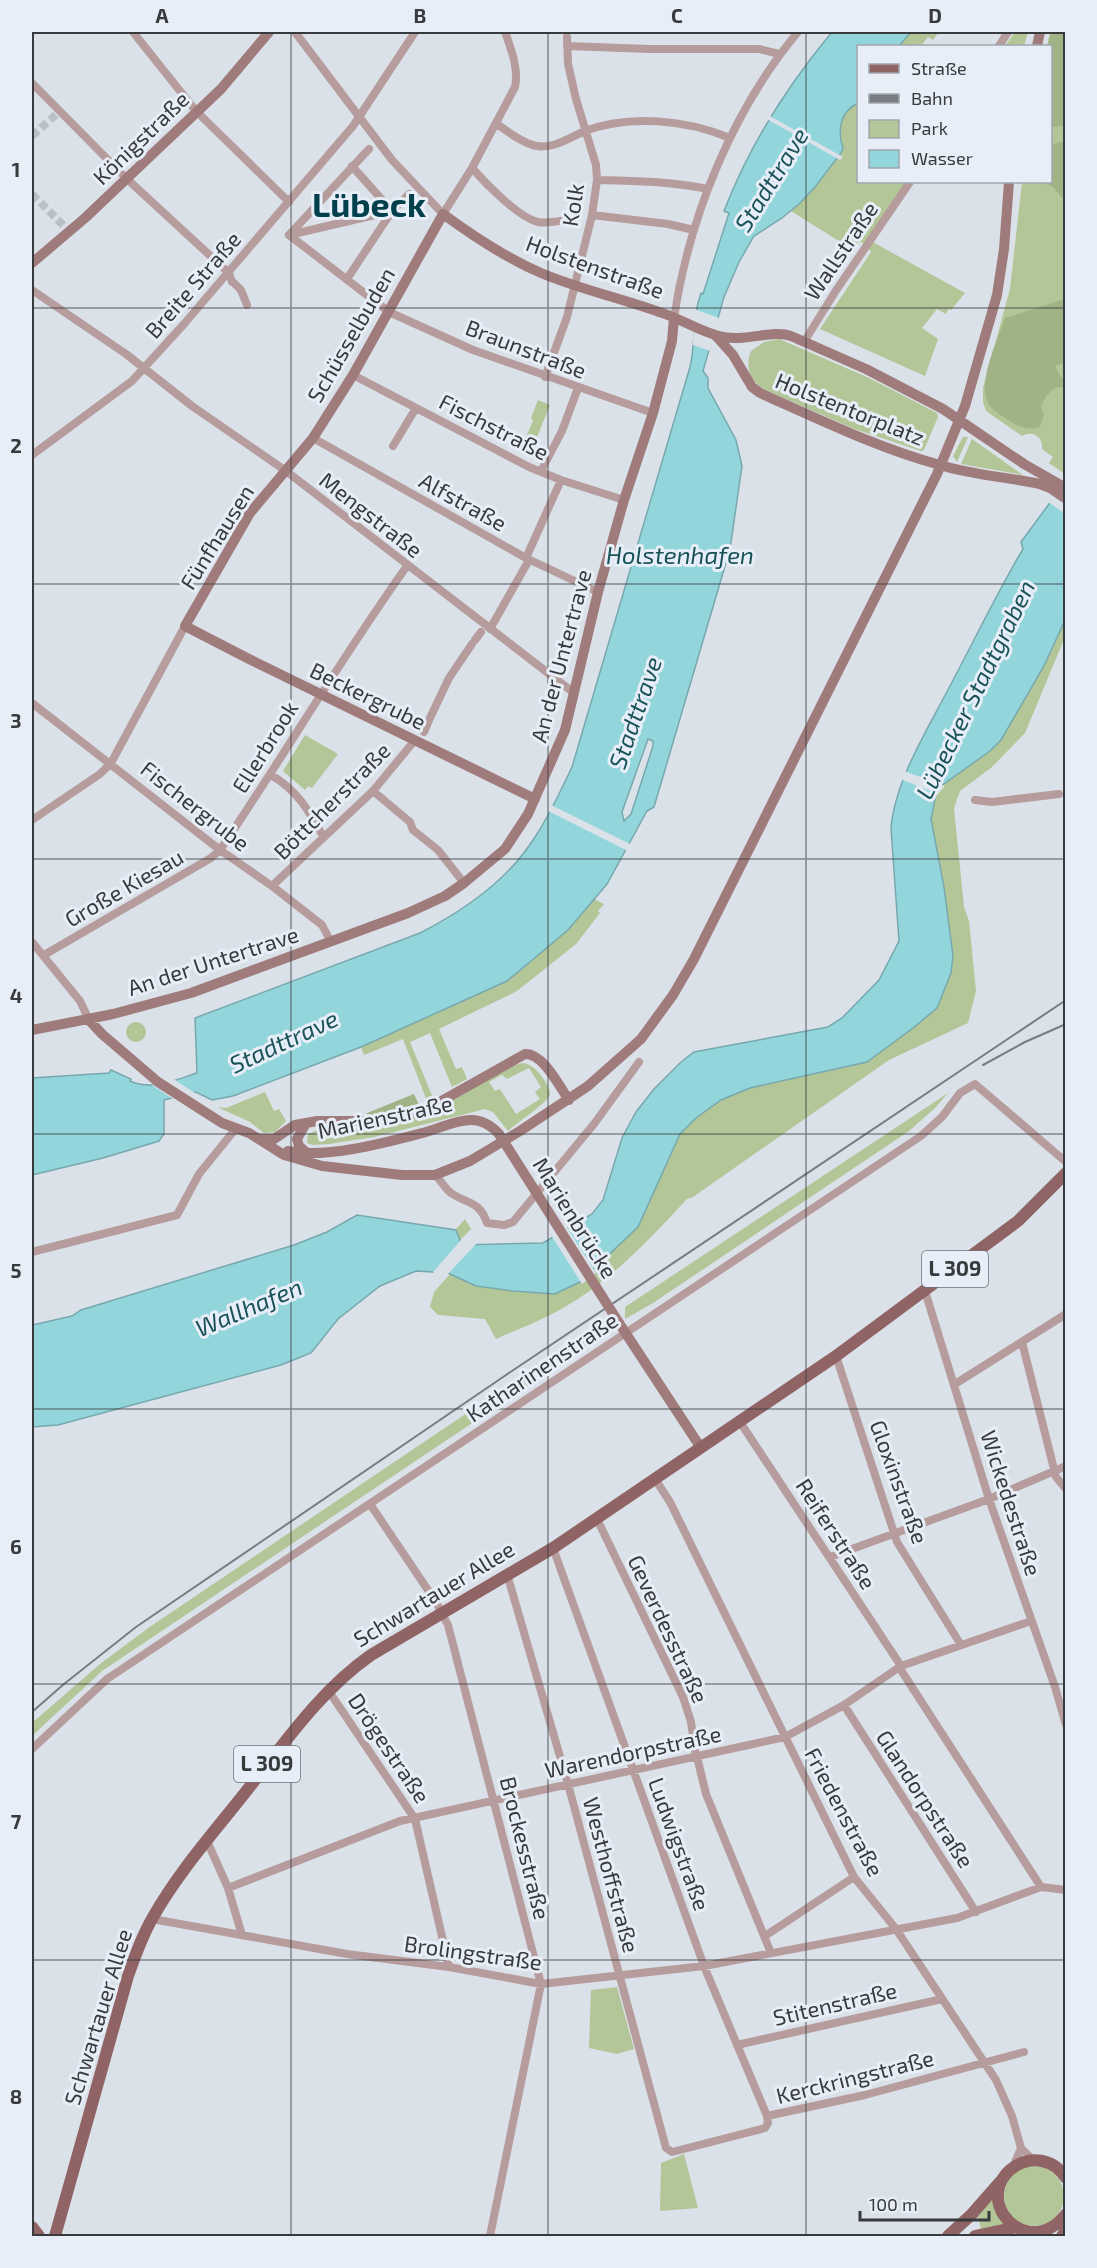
<svg xmlns="http://www.w3.org/2000/svg" width="1097" height="2268" font-family="'Exo 2',sans-serif">
<rect width="100%" height="100%" fill="#dae1e9"/>
<path fill="#b3c697" fill-rule="evenodd" d="M911,32h28l-6,8 -5,-3 -7,9h-22z
M1015,32h13l-4,14h-19z
M1050,32h15v442l-16,-11 4,-6 -11,-8c1,-12 -9,-19 -20,-13l-36,-25 -3,-9v-14l27,-99 12,-107h28v-136h-3z
M858,103v79h52l-41,58 96,53 -14,17 -3,-1 -2,5 -9,-5 -15,19 16,11 -13,37 -105,-47 51,-77 -5,-7 -7,-4 -6,9 -62,-39c21,-18 38,-39 52,-63 -6,-18 -3,-36 15,-45z
M779,339l88,38 70,36 1,4 -14,33 -3,1 -69,-23 -89,-39c-14,-10 -18,-23 -12,-38l13,-9z
M538,400l12,5 -15,37 -9,-5 7,-16 -2,-3z
M963,437h5l-11,25 -4,-6z
M972,439l51,36 -62,-11z
M1064,622l1,15 -40,96 -33,34 -32,24 -4,11 -2,7 10,98 5,14 7,70 -8,32 -79,37 -196,137 -6,2c-38,41 -75,81 -124,109 -20,12 -45,21 -67,31l-11,-20 -47,-4 -8,-8 4,-15 16,-18 26,12 37,5 42,3 25,-12 58,-55 42,-93 16,-16 25,-18 29,-12 117,-26 46,-34 23,-20 8,-121 -13,-68 3,-23 3,-7 19,-15 88,-108z
M305,735l33,19 -26,34 -4,-2 -3,4 -22,-19z
M594,899l10,5 -6,7 2,2 -24,31 -59,47 -78,38 17,40 6,-2 5,12 -15,8 -22,-54 -20,9 23,56 -6,3 -24,-62 -39,16 -3,-8 146,-66 61,-51z
M126 1032a10 10 0 1 1 20 0a10 10 0 1 1-20 0Z
M524,1063c10,3 15,9 21,18 2,4 5,9 5,13 0,7 -35,30 -42,37l-15,-19 -8,-3 -111,28 -45,7 -16,1 -6,-2 1,-9 10,-4 47,-1 41,-8 23,-8 85,-48zM529,1068l12,19 -6,5 5,7 -24,15 -16,-25 -5,2 -6,-9 13,-7 5,4z
M265,1092l9,19 5,-2 7,12 -11,11 -11,1 -14,-11 -33,-15 9,1z
M948,1093l-13,15 -26,23 -256,172 -28,16v-12z
M465,1219l6,10 -11,11 -4,-11z
M596,1326l15,4 -509,341 -70,65v-13l68,-59 51,-38z
M617,1987l17,62 -17,5 -28,-6 2,-58z
M684,2154l14,54 -38,3 1,-48z
M1004 2196a30 30 0 1 1 60 0a30 30 0 1 1-60 0Z
M990,2201h3l3,11 8,12 -23,6 -2,-10 -3,-3z"/>
<path fill="#a0b384" d="M1051,32h14l1,91 -3,3 -12,1 -1,-81h-2z
M1065,141h1l-1,60 -12,-14 -10,-5h7l1,-35 2,-3z
M1065,299v64l-10,3 6,11 4,2v8c-13,-2 -19,9 -24,19l3,9 -5,13c-16,2 -20,-1 -34,-10 -6,-4 -17,-11 -19,-20 -6,-21 12,-59 19,-80z
M414,1094l5,11 -21,7 -31,5v-4z"/>
<path fill="#92d6dc" stroke="#77a8ad" stroke-width="1.5" fill-rule="evenodd" d="M832,32h79l-12,14h-41v57c-18,9 -21,27 -15,45l-2,5 -26,34 -16,17 -17,14 -28,18 -15,26 -15,35 -21,74 5,7v10l28,52 6,26 -12,83 -76,258 -7,4 -40,73 -39,46 -61,51 -146,66 -128,49 -21,4 -16,-8 -32,8v34l-5,7 -56,17 -71,17v-97l77,-5 2,-3 20,9 -1,2c22,10 45,-1 67,-8l-2,-55 225,-85c43,-22 86,-51 113,-93 16,-23 27,-48 39,-73l118,-400c6,-25 2,-50 11,-74l2,1 26,-81 -5,-2c26,-67 63,-125 108,-179zM648,739l5,2v5l-22,68 -7,7 -2,-9z
M1065,472l-1,150 -20,44 -43,74 -11,11 -53,38 -6,30 13,68 9,69 -2,17 -14,35 -24,20 -46,34 -117,26 -29,12 -25,18 -16,16 -42,93 -58,55 -25,12 -42,-3 -37,-5 -28,-13 -32,-2 -36,15 -42,33 -27,34 -30,12 -223,60 -26,2v-102l40,-9 9,-6 213,-65 33,-13 30,-17 99,15 6,15 81,-2 49,-29 11,-14 19,-62 14,-26 18,-23 27,-27 13,-10 134,-25 14,-9 37,-38 20,-39 -8,-113c4,-48 38,-101 60,-144 24,-45 46,-91 72,-135l-2,-7 28,-38z"/>
<path fill="#dae1e9" d="M768,115l75,42 -3,3 -75,-42z
M694,309l25,9 -9,33 -17,-6z
M1062,473l3,2v39l-18,-13z
M904,771l41,15 -7,8 -38,-15z
M551,805l81,40 -4,6 -80,-40z
M172,1078l32,21 -9,-4 -19,6 -24,-16z
M566,1226l30,47 -14,11 -31,-49z
M462,1239l1,3h15l-31,33h-11l-3,-3z"/>
<g fill="none" stroke-linecap="round" stroke-linejoin="round">
<path stroke="#bac0c7" stroke-width="8" stroke-dasharray="8 4" stroke-linecap="butt" d="M32,136l28,-25
M32,194l38,38"/>
<path stroke="#b69c9c" stroke-width="8" d="M133,32l63,79 93,91
M295,32l97,128 51,54 29,-46 43,-81c4,-18 -4,-38 -10,-55
M567,46l82,3h110l20,5
M999,46l9,-14
M32,83l95,96 102,94 3,9
M497,124c11,8 27,20 40,22 18,3 33,-9 48,-15 45,-17 102,-11 145,7
M472,168c14,16 46,49 66,54 11,2 27,-2 38,-4
M597,180c38,1 72,1 111,9
M592,215l76,9 26,6
M289,235l100,77 84,38 180,63
M289,235l103,-24 -40,-45
M289,235l80,-86
M347,279l45,-68 17,-17
M234,283l7,7 6,15
M32,290l94,64 66,52 94,65 288,222
M674,318c15,-101 59,-209 124,-286
M804,342l31,-50 75,-110
M353,375l176,92 32,13 63,20
M545,377l22,-60 25,-102 5,-35 -1,-15 -20,-66 -8,-35 -1,-27
M313,438l213,120 72,34
M393,446l23,-38
M32,455l100,-74 52,-57 169,-198 62,-94
M541,471l21,-40 16,-43
M526,558l35,-78
M490,629l39,-69
M475,640l6,-8
M32,703l188,147 52,36 50,39 9,17
M430,718l19,-40 23,-34
M424,732l6,-14
M271,775c26,15 38,36 52,61
M373,791l37,31 3,8 25,20 26,33
M975,800l17,2 67,-8
M32,820l68,-46 11,-11 74,-137
M272,886l101,-95 42,-51
M32,942l48,59 9,19
M44,955l167,-97 9,-8c64,-94 121,-192 187,-284
M435,1175c6,5 10,14 16,18 16,11 29,8 36,30l17,2 9,-3 81,-98 45,-62
M32,1252l145,-37 22,-41 34,-42 2,-5
M925,1291l64,208 66,188 11,38
M1022,1342l34,135 10,12
M836,1356l61,186 64,103
M955,1384l111,-70
M740,1422l161,244
M655,1479l15,23 184,375 42,52 100,151 16,36 9,32 12,12
M370,1504l66,98 12,23 93,359 -51,252
M597,1519l86,178 8,25 5,35
M830,1557l159,-58 77,-33
M507,1574l61,210 98,364 6,4 93,-24 3,-5 -1,-7 -63,-150 -151,-418
M899,1667l142,220
M328,1690l87,129 34,148
M844,1705l132,207
M32,1749l75,-70 814,-543 21,-19 18,-24 15,-9 91,78
M697,1757l9,37 65,159
M207,1841l21,47 14,47
M228,1888l172,-67 385,-84 59,-32 57,-39 130,-45
M152,1919l195,35 102,13 92,17 163,-18 253,-48 84,-31 25,3
M765,1936l89,-59
M737,2045l205,-46
M767,2116l98,-21 159,-43
M1013,2167l8,-19"/>
<path stroke="#a07b7c" stroke-width="10" d="M1037,46l3,-14
M32,263l53,-45 136,-129 48,-57
M716,336l17,19 19,32 8,6c58,26 118,55 180,72 32,10 67,12 100,19l10,4 16,11
M535,799l-286,-140 -64,-33 65,-113 63,-75 40,-63 90,-161c30,22 63,44 98,59 38,16 79,25 118,39 21,6 39,19 60,24 25,7 53,-7 72,0l75,33 77,40 81,55 42,24
M89,1020l13,14 56,48 64,41 27,10 35,22 38,11 80,9h33l35,-14 50,-30 68,-45 53,-47 32,-44 21,-36 243,-485 28,-68 32,-111 7,-46 5,-67
M32,1030l81,-16 78,-21 217,-80 37,-17 19,-13 41,-34 23,-35 37,-84 33,-138 26,-92 29,-87 19,-72 2,-23
M306,1123l-9,16 2,7 8,7
M260,1139h14l21,-14 22,-4h70l23,-6 26,-11 89,-50c18,-1 34,32 44,46
M288,1151c38,8 100,-9 138,-19 14,-4 30,-12 45,-12 12,0 20,5 28,14
M619,1323l82,125"/>
<path stroke="#906365" stroke-width="12" d="M1066,2178c-26,-40 -86,-5 -63,36 6,9 15,16 27,18 15,1 27,-6 36,-18
M32,2227l7,9
M55,2236l73,-260c7,-20 14,-40 25,-59 26,-46 62,-86 95,-128 38,-48 72,-98 123,-134l182,-107 283,-192 182,-135 48,-48
M948,2236l23,-21 29,-33
M975,2236l42,-9
M1062,2236l4,-6"/>
<path stroke="#787d82" stroke-width="2" d="M983,1065l42,-23 41,-18
M32,1712l32,-28 72,-57 370,-252 560,-375"/>
<path stroke="#a07b7c" stroke-width="10" d="M499,1134l120,189"/>
</g>
<path fill="none" stroke="#383b3e" stroke-width="1.5" stroke-opacity="0.55" d="M291,32v2204M548,32v2204M806,32v2204M32,308h1034M32,584h1034M32,859h1034M32,1134h1034M32,1409h1034M32,1684h1034M32,1960h1034"/>
<g text-anchor="middle" stroke-width="6" stroke-linejoin="round" paint-order="stroke">
<g fill="#e7eef7" stroke="#6c7176" stroke-width="1.5">
<rect x="922" y="1251" width="66" height="36" rx="4.5"/>
<rect x="234" y="1746" width="66" height="36" rx="4.5"/>
</g>
<g font-size="21" font-weight="bold" fill="#383b3e">
<text x="955" y="1276">L 309</text>
<text x="267" y="1771">L 309</text>
</g>
<g font-size="22" fill="#383b3e" stroke="#e7eef7">
<text transform="translate(141 138) rotate(-44)" y="8">Königstraße</text>
<text transform="translate(573 205) rotate(-81)" y="8">Kolk</text>
<text transform="translate(841 251) rotate(-56)" y="8">Wallstraße</text>
<text transform="translate(595 267) rotate(20)" y="8">Holstenstraße</text>
<text transform="translate(193 285) rotate(-49)" y="8">Breite Straße</text>
<text transform="translate(351 335) rotate(-60)" y="8">Schüsselbuden</text>
<text transform="translate(526 349) rotate(21)" y="8">Braunstraße</text>
<text transform="translate(850 409) rotate(22)" y="8">Holstentorplatz</text>
<text transform="translate(494 427) rotate(27)" y="8">Fischstraße</text>
<text transform="translate(463 502) rotate(29)" y="8">Alfstraße</text>
<text transform="translate(371 515) rotate(38)" y="8">Mengstraße</text>
<text transform="translate(217 537) rotate(-58)" y="8">Fünfhausen</text>
<text transform="translate(561 656) rotate(-75)" y="8">An der Untertrave</text>
<text transform="translate(368 696) rotate(26)" y="8">Beckergrube</text>
<text transform="translate(265 747) rotate(-58)" y="8">Ellerbrook</text>
<text transform="translate(332 801) rotate(-45)" y="8">Böttcherstraße</text>
<text transform="translate(195 806) rotate(38)" y="8">Fischergrube</text>
<text transform="translate(124 888) rotate(-30)" y="8">Große Kiesau</text>
<text transform="translate(213 961) rotate(-18)" y="8">An der Untertrave</text>
<text transform="translate(385 1117) rotate(-12)" y="8">Marienstraße</text>
<text transform="translate(575 1218) rotate(58)" y="8">Marienbrücke</text>
<text transform="translate(542 1367) rotate(-34)" y="8">Katharinenstraße</text>
<text transform="translate(899 1482) rotate(70)" y="8">Gloxinstraße</text>
<text transform="translate(1011 1503) rotate(72)" y="8">Wickedestraße</text>
<text transform="translate(836 1534) rotate(57)" y="8">Reiferstraße</text>
<text transform="translate(434 1594) rotate(-31)" y="8">Schwartauer Allee</text>
<text transform="translate(668 1629) rotate(65)" y="8">Geverdesstraße</text>
<text transform="translate(389 1748) rotate(56)" y="8">Drögestraße</text>
<text transform="translate(633 1752) rotate(-12)" y="8">Warendorpstraße</text>
<text transform="translate(925 1799) rotate(57)" y="8">Glandorpstraße</text>
<text transform="translate(844 1812) rotate(62)" y="8">Friedenstraße</text>
<text transform="translate(679 1844) rotate(70)" y="8">Ludwigstraße</text>
<text transform="translate(525 1848) rotate(76)" y="8">Brockesstraße</text>
<text transform="translate(611 1875) rotate(75)" y="8">Westhoffstraße</text>
<text transform="translate(473 1953) rotate(8)" y="8">Brolingstraße</text>
<text transform="translate(835 2004) rotate(-13)" y="8">Stitenstraße</text>
<text transform="translate(98 2017) rotate(-73)" y="8">Schwartauer Allee</text>
<text transform="translate(855 2077) rotate(-14)" y="8">Kerckringstraße</text>
</g>
<g font-size="24" font-style="italic" fill="#195358" stroke="#e7eef7">
<text transform="translate(772 180) rotate(-58)" y="8">Stadttrave</text>
<text x="680" y="564">Holstenhafen</text>
<text transform="translate(976 690) rotate(-64)" y="8">Lübecker Stadtgraben</text>
<text transform="translate(636 713) rotate(-71)" y="8">Stadttrave</text>
<text transform="translate(284 1042) rotate(-25)" y="8">Stadttrave</text>
<text transform="translate(249 1308) rotate(-23)" y="8">Wallhafen</text>
</g>
<g font-size="34" font-weight="bold" fill="#01404c" stroke="#e7eef7">
<text x="369" y="217">Lübeck</text>
</g>
</g>
<rect width="1097" height="2268" fill="none" stroke="#e7eef7" stroke-width="66"/>
<rect x="857" y="45" width="195" height="138" fill="#e7eef7" stroke="#a1a6ad" stroke-width="1.5"/>
<rect x="869" y="64" width="30" height="9" fill="#906365" stroke="#a1a6ad" stroke-width="1.5"/>
<text x="911" y="75" font-size="18" fill="#383b3e">Straße</text>
<rect x="869" y="94" width="30" height="9" fill="#787d82" stroke="#a1a6ad" stroke-width="1.5"/>
<text x="911" y="105" font-size="18" fill="#383b3e">Bahn</text>
<rect x="869" y="120" width="30" height="18" fill="#b3c697" stroke="#a1a6ad" stroke-width="1.5"/>
<text x="911" y="135" font-size="18" fill="#383b3e">Park</text>
<rect x="869" y="150" width="30" height="18" fill="#92d6dc" stroke="#a1a6ad" stroke-width="1.5"/>
<text x="911" y="165" font-size="18" fill="#383b3e">Wasser</text>
<path d="M860 2211v9h129v-9" fill="none" stroke="#383b3e" stroke-width="3"/>
<text x="869" y="2211" font-size="18" fill="#383b3e" stroke="#e7eef7" stroke-width="4.5" paint-order="stroke">100 m</text>
<rect x="33" y="33" width="1031" height="2202" fill="none" stroke="#383b3e" stroke-width="2"/>
<g font-size="20" text-anchor="middle" font-weight="bold" fill="#383b3e">
<text x="162" y="23">A</text>
<text x="420" y="23">B</text>
<text x="677" y="23">C</text>
<text x="935" y="23">D</text>
<text x="16" y="177">1</text>
<text x="16" y="453">2</text>
<text x="16" y="728">3</text>
<text x="16" y="1003">4</text>
<text x="16" y="1278">5</text>
<text x="16" y="1554">6</text>
<text x="16" y="1829">7</text>
<text x="16" y="2104">8</text>
</g>
</svg>
